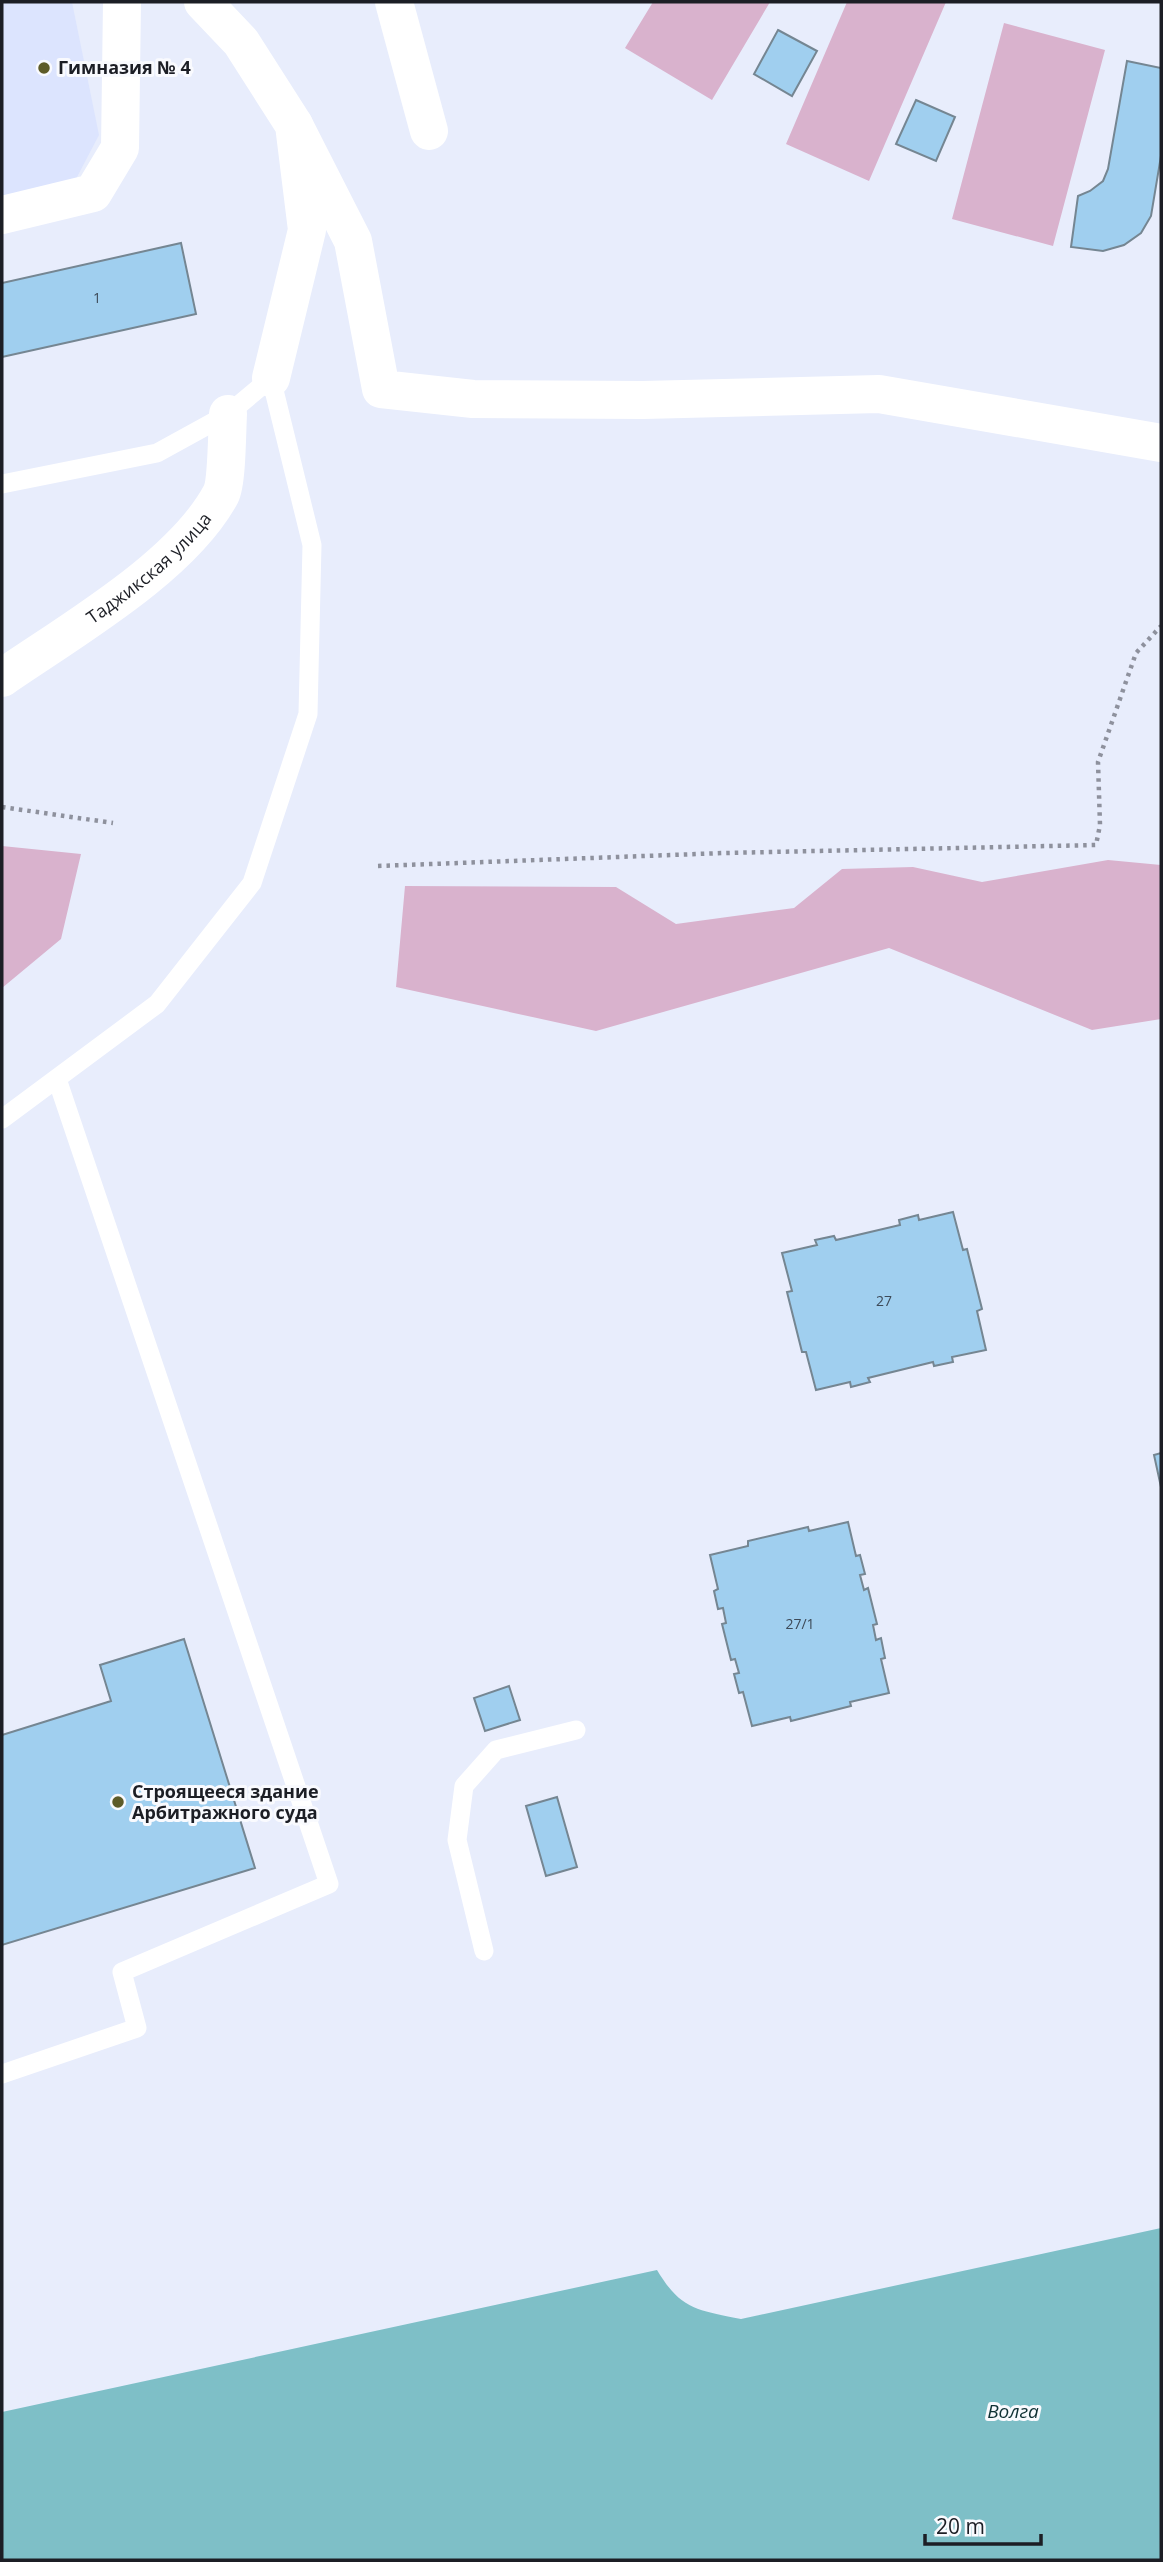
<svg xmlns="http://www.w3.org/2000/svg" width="1163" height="2562" font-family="'Open Sans',sans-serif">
<rect width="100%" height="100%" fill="#e8edfc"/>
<path fill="#dce4fe" d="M2,2h70l27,133 -23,44 -74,17z"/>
<path fill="#d9b2cd" d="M653,2h117l-58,98 -87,-52z
M847,2h99l-77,179 -83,-37z
M1004,23l101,27 -52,196 -101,-27z
M2,846l79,8 -20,85 -59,49z
M1108,860l53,5v154l-69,11 -203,-82 -293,83 -200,-44 9,-101 211,1 60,37 118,-16 48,-39 71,-2 69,15z"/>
<path fill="#7ebfc7" d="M1161,2228v332h-1159v-148l655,-142c24,40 40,40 84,49z"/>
<path fill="#a0cfef" stroke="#758692" stroke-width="2" d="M778,30l39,21 -25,45 -38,-22z
M1127,61l34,7v88l-10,60 -10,17 -17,12 -21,6 -32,-4 7,-51 12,-5 13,-10 5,-12z
M916,100l39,17 -19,44 -40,-17z
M181,243l15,71 -194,43v-74z
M953,1212l10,38 4,-1 15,60 -5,2 9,39 -34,7 1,5 -19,4 -1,-4 -65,16 2,4 -19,5 -1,-5 -34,8 -10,-38h-4l-15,-60 5,-1 -10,-38 35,-8 -2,-5 19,-4 2,4 64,-15 -1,-5 19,-5 1,5z
M1161,1453v34l-7,-32z
M848,1522l8,34 4,-1 5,19 -5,1 4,15 4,-2 9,36 -4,1 3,15 5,-2 4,20 -4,1 8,34 -39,9 1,4 -60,15 -1,-4 -38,9 -9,-34 -4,1 -5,-19 5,-1 -4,-14 -4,1 -9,-36 4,-1 -3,-15 -5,1 -4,-18 4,-2 -8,-34 38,-9v-5l60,-14 1,4z
M184,1639l71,229 -253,77v-210l109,-34 -11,-36z
M509,1686l11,34 -35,11 -11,-33z
M557,1797l20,70 -31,9 -20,-70z"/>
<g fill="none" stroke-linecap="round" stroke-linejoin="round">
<path stroke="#8e919d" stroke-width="4.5" stroke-dasharray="3.5 5" stroke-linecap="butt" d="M2,807l111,16
M378,866l346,-13 372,-8 4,-20 -2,-63 38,-109 25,-27"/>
<path stroke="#fff" stroke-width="19" d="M2,484l155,-31 71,-39 43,-36 41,167 -4,169 -56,169 -95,121 -155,115
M484,1951l-27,-111 7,-54 32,-36 80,-20
M2,2074l135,-46 -15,-56 207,-88 -272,-805"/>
<g stroke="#fff" stroke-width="38">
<path d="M203,2l38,40 53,83 13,105 -36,148"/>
<path d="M394,2l35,129"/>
<path d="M294,125l59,116 28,148 92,10 170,1 236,-6 282,49"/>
<path d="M2,215l91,-22 27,-45 2,-146"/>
<path id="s1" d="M2,678c68,-47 180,-111 219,-184 6,-12 6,-63 7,-80"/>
</g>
</g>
<g fill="#5d5b28" stroke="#f9fafe" stroke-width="2.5">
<circle cx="44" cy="68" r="7"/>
<circle cx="118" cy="1802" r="7"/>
</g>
<g text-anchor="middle" stroke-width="6" stroke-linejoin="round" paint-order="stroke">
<g font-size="14" fill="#3d4a58">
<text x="97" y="303">1</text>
<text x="884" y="1306">27</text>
<text x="800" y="1629">27/1</text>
</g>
<g font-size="18" font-weight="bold" fill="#1c1e25" stroke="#f9fafe" text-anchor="start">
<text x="58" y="74">Гимназия № 4</text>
<text x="132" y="1798">Строящееся здание<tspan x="132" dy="21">Арбитражного суда</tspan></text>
</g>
<g font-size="18" fill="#1c1e25" stroke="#f9fafe">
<text dy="6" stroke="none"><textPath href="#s1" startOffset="184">Таджикская улица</textPath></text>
</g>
<g font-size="19" font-style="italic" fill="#0f3134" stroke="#f9fafe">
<text x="1013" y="2418">Волга</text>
</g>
</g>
<rect width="1163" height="2562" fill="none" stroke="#1c1e25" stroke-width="7"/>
<path d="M925 2534v10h116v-10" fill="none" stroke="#1c1e25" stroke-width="3.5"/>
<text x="936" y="2534" font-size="21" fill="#1c1e25" stroke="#f9fafe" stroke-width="5" paint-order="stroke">20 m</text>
</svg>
